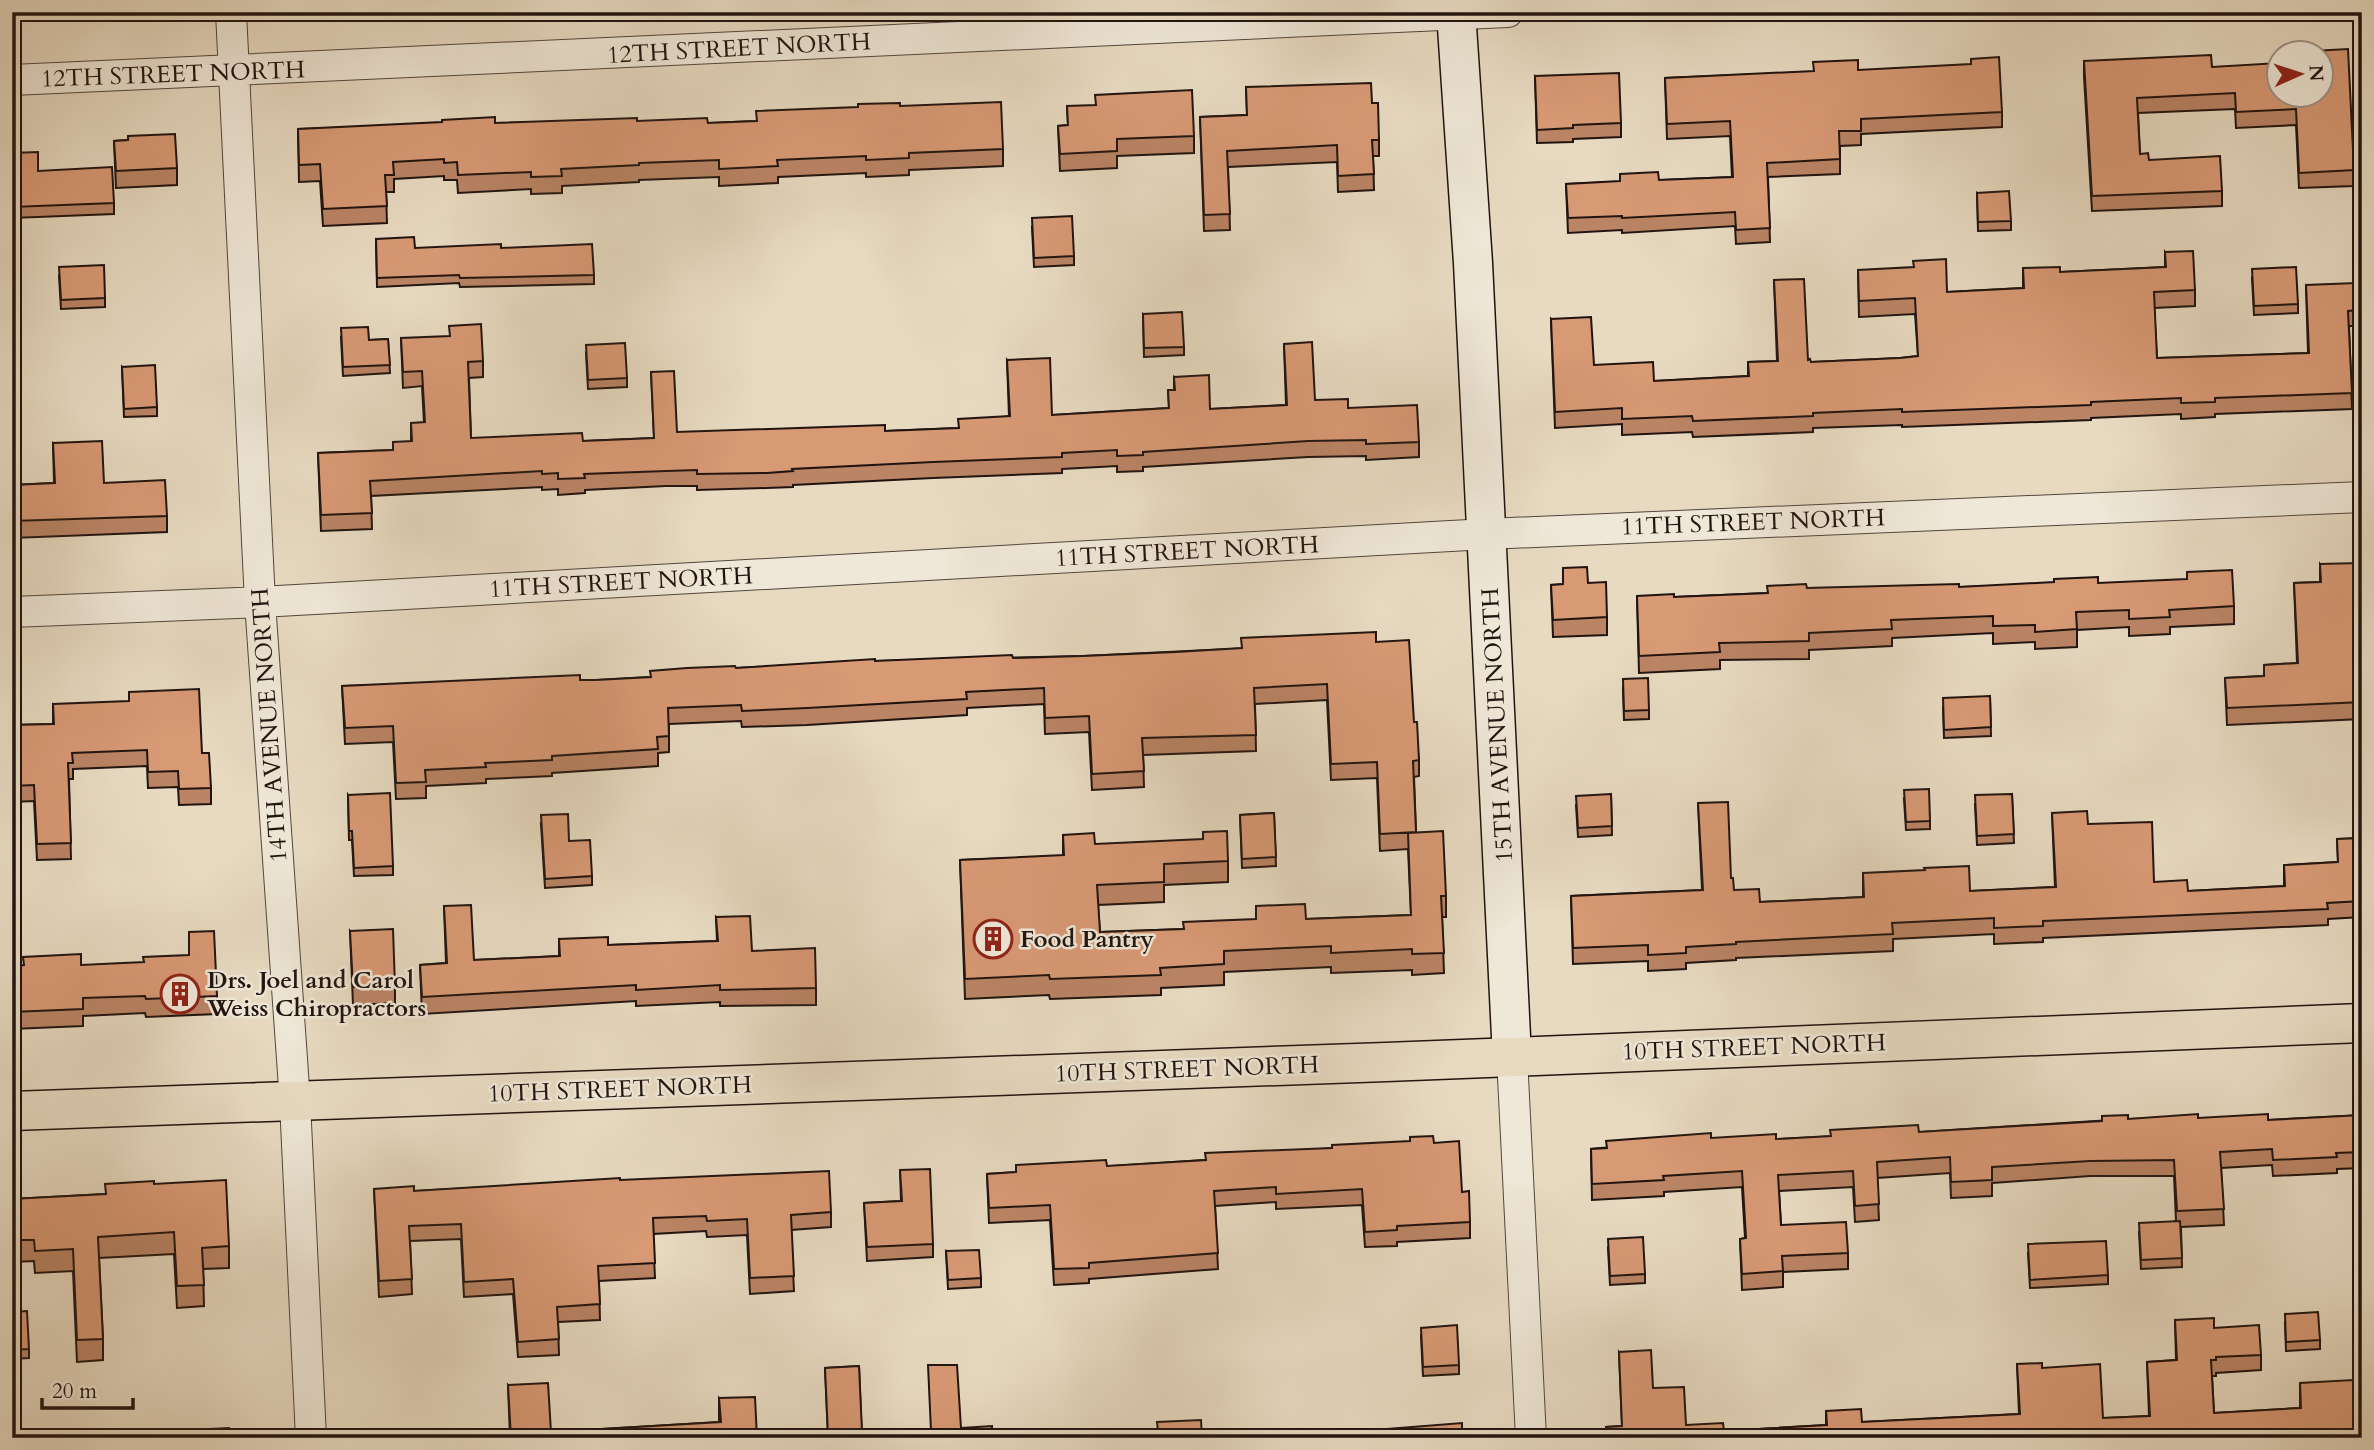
<svg xmlns="http://www.w3.org/2000/svg" width="2374" height="1450" font-family="Cardo,serif">
<rect width="100%" height="100%" fill="#e7dac1"/>
<filter id="stains"><feTurbulence type="fractalNoise" baseFrequency=".00286" numOctaves="4"/><feColorMatrix values="0 0 0 0 .2 0 0 0 0 .09 0 0 0 0 .02 0 0 0 .5 -.17"/></filter>
<radialGradient id="worn" r=".72"><stop offset=".6" stop-color="#630" stop-opacity="0"/><stop offset="1" stop-color="#630" stop-opacity=".3"/></radialGradient>
<g fill="none" stroke-linecap="round" stroke-linejoin="round">
<defs>
<path id="street" d="M231,12l29,590 35,500 16,336
M12,80l1496,-68
M12,612l248,-10 1227,-68 875,-37
M1512,1057l19,381"/>
<path id="secondary" d="M1456,12l17,251 39,794"/>
<path id="primary" d="M12,1111l1374,-49 976,-39"/>
</defs>
<use href="#street" stroke="#52463c" stroke-width="32"/>
<use href="#secondary" stroke="#211410" stroke-width="41"/>
<use href="#primary" stroke="#211410" stroke-width="41"/>
<use href="#street" stroke="#efe7d7" stroke-width="30"/>
<use href="#secondary" stroke="#efe7d7" stroke-width="38"/>
<use href="#primary" stroke="#e7dac1" stroke-width="38"/>
</g>
<path fill="#ba8465" stroke="#211410" stroke-width="2" d="M2084,61l128,6 109,27 33,76v16l-55,2 -3,-63 -60,3 -1,-19 -97,4 2,41 9,6 73,31v15l-130,5 -8,-134z
M1858,70l144,42v15l-141,7v11l-21,1v28l-72,3 2,65 -34,2 -1,-18 -113,7v-3l-54,3 -2,-49 166,-7 -2,-41 -63,3 -2,-61z
M1535,76l86,47v14l-48,2v3l-36,1z
M1246,87l126,16 7,37v16h-6l1,34 -36,2 -1,-30 -109,5 2,63 -26,1 -4,-114 47,-2z
M900,106l103,43v17l-94,4v5l-43,2v-4l-88,4v6l-59,3v-9l-80,3v2l-77,4v7l-31,1v-5l-73,4 -1,-13h-13v-4l-50,3v13h-8l1,31 -64,3 -3,-45 -21,1 -1,-53 197,-6 142,-2 71,2 48,-2z
M1067,106l127,30v17l-77,3v12l-57,3 -2,-45 10,-1z
M128,140l49,28v17l-61,3 -2,-47z
M12,153l26,18 76,32v11l-102,4z
M1977,193l34,28v9l-33,1z
M1032,227l42,29v9l-40,2z
M376,239l39,9h86l93,27v9l-134,3 -1,-4 -82,4z
M2165,252l30,38v16l-41,2 3,50 151,-5 -2,-68 52,25v16h-9l3,83 -137,5v3l-34,2v-5l-90,4v2l-189,7v-2l-89,3v4l-120,5 -1,-5 -70,3v-11l-67,4 -4,-109 43,46 60,16 94,-5v-14l29,-1 -3,-81 34,80 3,2 89,-4 18,-2 -3,-42 -56,3 -1,-47 89,22 76,-4v-20l37,4 105,-5z
M59,276l46,22v9l-44,2z
M2252,278l46,26v9l-44,2z
M1143,314l41,33v8l-40,2z
M341,337l28,3 19,-1 2,34 -47,3z
M401,338l82,23v16l-14,1 2,60 112,3 71,-3 -3,-66 26,60 208,-1 73,-3 51,-12 -2,-56 45,55 117,-7 -1,-18h6v-13l36,32 76,-4 -2,-61 31,56 33,8 71,34v15l-53,3v-4l-58,1 -165,10v4l-26,1v-6l-55,3v4l-129,5 -140,7v2l-26,1 -70,2v-4h-31l-81,4v3l-27,2v-6l-16,1v-3l-171,9 1,33 -51,2 -3,-78 75,-3 18,-9v-18h13l-2,-37 -19,2z
M586,353l41,25v9l-39,2z
M122,367l35,40v9l-33,1z
M53,443l51,40 63,33v16l-155,6v-53l42,-2z
M2320,564l42,58v97l-135,6 -2,-47 39,-2v-11l33,-2 -3,-80 26,-1z
M1588,583l19,34v18l-54,2 -2,-52z
M2098,583l136,23v18l-64,3v7l-41,2v-9l-52,3v17l-42,2v-7l-42,2v-11l-101,5v8l-83,4v9l-89,1v9l-81,4 -2,-77 37,1 93,-4 40,-5 152,-1z
M1376,642l38,80 5,38v16l-5,1 2,55 30,64v21h-4l2,56 -32,2v-5l-81,3v-6l-107,5v13l-63,3v7l-111,4 -1,-4 -84,4 -5,-139 103,-4v-21l32,9 133,17v21l-64,3v17l-66,3 2,27 83,-3 123,-10 105,-4 -3,-66 -28,2 -3,-73 -46,2 -4,-80 -72,4 1,47 -113,4 1,32 -52,3 -3,-58 -44,2 -1,-30 -77,4v7l-160,10 -65,2 -1,-6 -72,3v28l-11,1v13l-106,7v3l-66,3v4l-60,3v12l-30,1 -3,-57 -48,2 -3,-58 254,-6 54,-3 86,-9 139,-7 208,-5z
M1623,688l26,22v9l-25,1z
M1990,696l1,40 -47,2 -1,-31z
M53,704l149,49 9,35v16l-32,1 -1,-18 -30,1 -1,-22 -74,3v10h-4l2,80 -34,1 -3,-59 -22,1v-77l41,-1z
M1611,794l1,41 -34,2 -2,-32z
M2012,794l2,49 -37,2 -2,-41z
M348,795l45,71v9l-39,1 -2,-36h-3z
M1904,799l26,22v8l-24,1z
M1698,803l33,75 3,12 26,12 103,-5v-24l107,18 85,-4 -3,-74 36,11 66,58 34,9 96,-5v-21l54,-3 -1,-23 25,-1v79l-34,2v6l-285,13v4l-49,2v-10l-101,5v12l-157,7v2l-50,3v6l-38,2v-10l-75,3 -2,-68 131,-6z
M1274,813l2,53 -34,2 -2,-53z
M541,824l51,52v9l-47,3z
M444,906l30,54 85,-4v-17l49,6 109,-4 -1,-24 36,34 64,37v17l-96,1v-4l-84,4v-5l-214,13 -2,-49 26,-2z
M350,931l45,55v17l-42,2z
M81,965l136,31v18l-71,3 -1,-4 -62,3v10l-71,3v-63z
M2362,1115v53l-25,1v4l-64,3 -1,-11 -51,3 3,57 -43,2 1,40 -41,2 -2,-37 37,-11 -2,-45h-84l-98,7v13l-41,2 -1,-25 -73,5 2,42 -24,2 -2,-35 -74,4 2,34 67,28v16l-65,3v15l-41,3 -2,-51 5,-1 -3,-51 -78,5v4l-72,4 -1,-51 120,-11 65,1 143,-7 209,-13 70,-1 70,2z
M1434,1143l28,49 8,30v16l-73,4v4l-32,1 -3,-42 -86,4v-7l-61,4 3,63 -129,10v4l-35,2 -4,-65 -61,3 -2,-49 218,-14 127,-12z
M900,1170l33,74v13l-66,4 -3,-58 37,-2z
M620,1180l211,32v15l-40,3 3,61 -44,3 -3,-59 -40,2 -1,-6 -53,3 2,44 -56,3 1,39 -42,2 1,33 -41,2 -5,-63 -49,3 -3,-58 -51,2 2,53 -33,3 -5,-108 40,2z
M154,1184l75,62v22l-26,1 1,37 -27,2 -3,-54 -75,4 4,81v21l-26,2 -4,-91 -38,2 -1,-12 -22,1v-65v2l93,-5z
M1608,1248l37,26v9l-35,2z
M946,1251l35,27v9l-33,2z
M2028,1253l80,22v9l-78,4z
M12,1312l17,37v9l-17,1z
M2175,1320l39,8 47,27v15l-45,3v3h-4l2,37 86,-5v-25l62,3v52h-756v-11l16,-1 -3,-74 67,73 38,6 102,-6v-14l36,11 157,-8 -2,-50 25,4 61,50 46,-2 -2,-54 29,-2z
M2285,1323l35,17v9l-34,2z
M1421,1336l38,29v9l-36,2z
M859,1366l3,72h-34l-3,-70z
M508,1385l43,47 168,-10v-24l38,40h-247z"/>
<path fill="#d89975" stroke="#211410" stroke-width="2" d="M2348,49l6,121 -55,3 -3,-64 -60,3 -1,-19 -98,5 3,56 8,-1 1,7 71,-4 2,35 -130,5 -8,-135 127,-6 1,12 67,-4v31h42v-42h-28z
M1999,57l3,55 -141,7v12h-22l1,28 -73,4 3,65 -34,2 -1,-18 -113,6v-2l-54,2 -2,-34 54,-3v-7l38,-2 1,8 74,-3 -3,-56 -63,3 -2,-46 149,-7 -1,-9 45,-2v10l113,-6v-5z
M1619,73l2,50 -48,2v3l-36,2 -2,-54z
M1371,83l1,20h6l1,37h-7l2,34 -36,2 -1,-31 -110,6 3,63 -26,1 -4,-98 47,-2 -1,-28z
M1192,90l2,46 -77,3v12l-57,3 -2,-28 10,-1 -1,-19 29,-1 -1,-10z
M1001,102l2,47 -94,4v5l-43,2v-4l-89,4 1,6 -59,3v-9l-80,3v2l-78,4 1,7 -31,1v-5l-73,3 -1,-13 -13,1v-4l-51,3 1,13h-9l2,31 -64,3 -3,-45 -21,1 -1,-36 144,-7v-2l53,-3v6l142,-5v3l70,-3 1,5 49,-2 -1,-10 102,-4v-3l42,-1v3z
M175,134l2,34 -61,3 -2,-30 14,-1v-4z
M38,152v19l74,-4 2,36 -102,4v-54z
M2009,191l2,30 -33,1 -1,-29z
M1072,216l2,40 -40,2 -2,-40z
M414,237l1,11 86,-4v4l91,-4 2,31 -134,3 -1,-3 -82,3 -1,-39z
M2193,251l2,39 -41,2 3,66 152,-5 -3,-68 50,-2 2,27 -10,1 4,82 -137,5v4l-34,1v-5l-90,4v3l-189,7v-3l-89,4v3l-120,5 -1,-5 -70,3v-11l-67,4 -4,-93 40,-2 3,48 59,-3 1,19 95,-5 -1,-14 30,-1 -4,-81 30,-1 4,81 2,-1 1,3 89,-4 18,-2 -3,-58 -56,3 -1,-31 56,-3 -1,-6 33,-2 1,33 77,-4 -1,-20 37,-1v5l106,-5 -1,-15z
M104,265l1,33 -44,2 -2,-33z
M2296,267l2,37 -44,2 -2,-37z
M1182,312l2,35 -40,1 -1,-34z
M481,324l2,37 -15,1 3,76 111,-5 1,8 71,-3 -3,-66 23,-1 3,61 208,-7v6l74,-3 -1,-9 52,-3 -3,-56 43,-2 2,57 117,-7 -1,-18h7l-1,-13 35,-2 1,34 77,-4 -3,-61 28,-2 3,58 33,-1v9l69,-3 2,37 -53,2v-4l-58,1 -165,11v3l-26,1v-6l-55,3v4l-129,5 -141,7 1,2 -26,2 -70,1v-4l-31,1 -82,3 1,4 -27,1v-6l-16,1v-3l-172,10 2,32 -51,2 -3,-62 75,-3v-8l19,-1 -1,-18 14,-1 -3,-51 -19,1 -2,-34 49,-2 -1,-10z
M368,327l1,13 19,-1 2,26 -47,2 -2,-39z
M625,343l2,35 -39,2 -2,-35z
M155,365l2,42 -33,2 -2,-42z
M102,441l2,42 61,-3 2,36 -155,5v-36l43,-2 -2,-40z
M2359,563l3,59v80l-135,6 -2,-30 39,-2v-11l34,-2 -4,-80 27,-1 -1,-18z
M1587,567l1,16 18,-1 1,35 -54,3 -2,-35 12,-1v-16z
M2232,570l2,36 -65,4 1,7 -41,2v-9l-53,2 1,17 -42,3v-7l-42,1v-10l-102,4 1,9 -83,4v8l-90,2 1,9 -81,4 -2,-60 37,-2v3l94,-4 -1,-7 39,-2 1,4 152,-4v3l95,-5v-3l44,-2v6l89,-4v-7z
M1376,632v10l33,-2 5,82h3l2,38 -6,1 3,71 -36,2 -3,-72 -46,2 -4,-80 -73,4 2,47 -114,3 2,33 -52,3 -3,-58 -44,2 -1,-30 -78,4 1,7 -160,9 -65,3 -1,-6 -73,3 1,28 -12,1 1,12 -106,7v4l-67,3 1,4 -61,3 1,12 -30,1 -3,-57 -48,2 -3,-42 238,-11v5h16l55,-3 -1,-6 37,-3 48,-2 1,2 139,-9v2l137,-6 1,3 70,-2 93,-4 66,-4 -1,-10z
M1648,678l1,32 -25,1 -1,-32z
M199,689l3,64h7l2,35 -32,1 -1,-18 -30,1 -1,-22 -75,3 1,10h-5l3,80 -34,1 -3,-59 -22,1v-61l42,-1 -1,-20 76,-3v-9z
M1990,696l1,31 -47,3 -1,-32z
M1929,789l1,32 -24,1 -2,-32z
M390,793l3,73 -39,2 -2,-37h-3l-1,-36z
M1611,794l1,32 -34,2 -2,-32z
M2012,794l2,40 -37,2 -2,-41z
M1728,802l3,76h2l1,12 25,-1 1,13 104,-5 -1,-24 62,-3 -1,-2 45,-2 1,25 86,-4 -4,-74 35,-2 1,13 64,-2 2,60 33,-2 1,11 97,-5 -1,-21 54,-3 -1,-23 25,-1v63l-35,2 1,6 -285,12v5l-49,2v-10l-102,5 1,11 -157,8v2l-50,3v6l-38,2v-10l-75,3 -2,-52 132,-6 -5,-87z
M1274,813l2,44 -34,2 -2,-44z
M568,814l1,27 21,-1 2,36 -47,3 -4,-64z
M1227,831l1,30 -64,3v18l-67,3 3,47 84,-3 -1,-7 73,-3v-13l49,-2 1,15 105,-4 -3,-82 35,-2 3,65h-5l3,57 -32,1v-5l-81,4v-7l-107,5v13l-64,4 1,7 -111,4 -1,-4 -84,4 -5,-119 104,-5 -1,-20 31,-2 1,11 108,-5v-7z
M471,905l3,55 86,-4 -1,-17 49,-2v8l110,-4 -2,-24 34,-1 2,35 63,-3 1,40 -96,2v-5l-84,5v-5l-214,12 -2,-32 27,-2 -3,-57z
M393,929l2,57 -42,1 -3,-56z
M214,931l3,65 -71,3 -1,-3 -62,2v11l-71,3v-46l12,-1 -1,-8 58,-3v11l63,-3 -1,-5 46,-2v-23z
M2198,1114v4l70,-4v6l94,-5v37l-26,1 1,4 -64,3 -1,-11 -52,3 4,57 -47,2 -3,-51 -84,1 -98,6v13l-41,2 -1,-25 -73,5 2,42 -24,2 -2,-35 -75,4 3,50 65,-3 2,31 -66,3 1,15 -41,3 -2,-35 6,-1 -4,-67 -79,5 1,4 -72,4 -1,-35 16,-1 -1,-7 105,-8v5l65,-4v5l55,-3 -1,-6 88,-5 1,7 183,-11v-5l26,-1v4z
M1433,1136l1,7 25,-2 3,51 7,-1 1,31 -73,4v4l-32,2 -3,-43 -86,5v-7l-62,4 4,62 -129,10v5l-35,1 -4,-64 -61,3 -2,-34 29,-2v-7l90,-5 1,6 99,-6 -1,-7 127,-5v-3l78,-4v-4z
M930,1169l3,75 -66,3 -3,-44 38,-2 -2,-31z
M829,1171l2,41 -40,3 3,61 -44,2 -3,-59 -40,2 -1,-5 -53,2 2,45 -57,3 2,38 -43,3 2,32 -41,3 -5,-63 -49,3 -3,-58 -52,2 3,53 -33,2 -5,-92 40,-3v5l206,-13v2z
M226,1180l3,66 -27,2 2,37 -27,1 -3,-54 -76,5 5,102 -26,1 -4,-91 -38,2 -1,-11h-22v-43v2l94,-5 -1,-10 49,-3v3z
M2180,1221l2,37 -41,2 -2,-37z
M1643,1237l2,37 -35,2 -2,-37z
M2106,1241l2,34 -78,5 -2,-36z
M979,1250l2,28 -33,2 -2,-29z
M27,1311l2,38 -17,1v-38z
M2318,1312l2,28 -34,2 -1,-28z
M2214,1318v10l45,-3 2,30 -45,2v3h-5l3,53 87,-5 -1,-25 53,-3v6h9v43l-76,4v5h-680v-11l16,-1 -3,-74 32,-2 2,38 31,-1 2,38 37,-2 1,8 103,-6 -1,-14 35,-2 1,13 158,-8 -3,-50 25,-1v5l58,-4 3,54 47,-2 -3,-54 30,-2 -2,-40z
M1457,1325l2,40 -36,2 -2,-39z
M928,1365h29l4,63 31,-2v12h-117v-4l56,-3z
M859,1366l3,66 -34,3 -3,-67z
M548,1383l3,49 170,-10 -2,-24 36,-1 2,41h-246l-3,-53z
M1201,1420l1,18h-125l68,-2v-5h13l-1,-9z
M1462,1423v15h-117l4,-1v-5z
M229,1428v10h-39v-8z"/>
<defs>
<symbol id="building-ring" viewBox="-11 -11 22 22"><circle r="9.5" fill="#efe7d7" stroke="#8f2418" stroke-width="1.5"/><path d="M-4-6H4V6H1V3H-1V6H-4ZM-2.5-4.3h1.7v1.8h-1.7ZM.8-4.3h1.7v1.8H.8ZM-2.5-1h1.7V.8h-1.7ZM.8-1h1.7V.8H.8Z" fill="#8f2418"/></symbol>
</defs>
<g fill-rule="evenodd">
<use href="#building-ring" x="971" y="917" width="44" height="44"/>
<use href="#building-ring" x="158" y="972" width="44" height="44"/>
</g>
<g text-anchor="middle" stroke-width="5" stroke-linejoin="round" paint-order="stroke">
<g font-size="24" fill="#211410" stroke="#efe7d7">
<text transform="translate(739 48) rotate(-3)" y="8">12TH STREET NORTH</text>
<text transform="translate(173 74) rotate(-2)" y="8">12TH STREET NORTH</text>
<text transform="translate(1753 522) rotate(-2)" y="8">11TH STREET NORTH</text>
<text transform="translate(1187 551) rotate(-3)" y="8">11TH STREET NORTH</text>
<text transform="translate(621 582) rotate(-3)" y="8">11TH STREET NORTH</text>
<text transform="translate(269 725) rotate(-94)" y="8">14TH AVENUE NORTH</text>
<text transform="translate(1497 725) rotate(-93)" y="8">15TH AVENUE NORTH</text>
<text transform="translate(1754 1047) rotate(-2)" y="8">10TH STREET NORTH</text>
<text transform="translate(1187 1069) rotate(-2)" y="8">10TH STREET NORTH</text>
<text transform="translate(620 1089) rotate(-2)" y="8">10TH STREET NORTH</text>
</g>
<g font-size="24" font-weight="bold" fill="#211410" stroke="#efe7d7" text-anchor="start">
<text x="1020" y="947">Food Pantry</text>
<text x="207" y="988">Drs. Joel and Carol<tspan x="207" dy="28">Weiss Chiropractors</tspan></text>
</g>
</g>
<rect width="2374" height="1450" fill="none" stroke="#e7dac1" stroke-width="42"/>
<rect x="14" y="14" width="2346" height="1422" fill="none" stroke="#211410" stroke-width="3.5"/>
<rect x="21" y="21" width="2332" height="1408" fill="none" stroke="#211410" stroke-width="2"/>
<g transform="translate(2300 74) rotate(87)"><circle r="33" fill="#efe7d7" stroke="#9d9387" stroke-width="2"/>
<path d="M0-5L12 26L0 18L-12 26Z" fill="#8f2418"/>
<text y="-10" font-size="19" font-weight="bold" text-anchor="middle" fill="#211410">N</text>
</g>
<path d="M42 1398v10h91v-10" fill="none" stroke="#211410" stroke-width="3.5"/>
<text x="52" y="1398" font-size="21" fill="#211410" stroke="#efe7d7" stroke-width="5" paint-order="stroke">20 m</text>
<rect width="100%" height="100%" filter="url(#stains)"/>
<rect width="100%" height="100%" fill="url(#worn)"/>
</svg>
